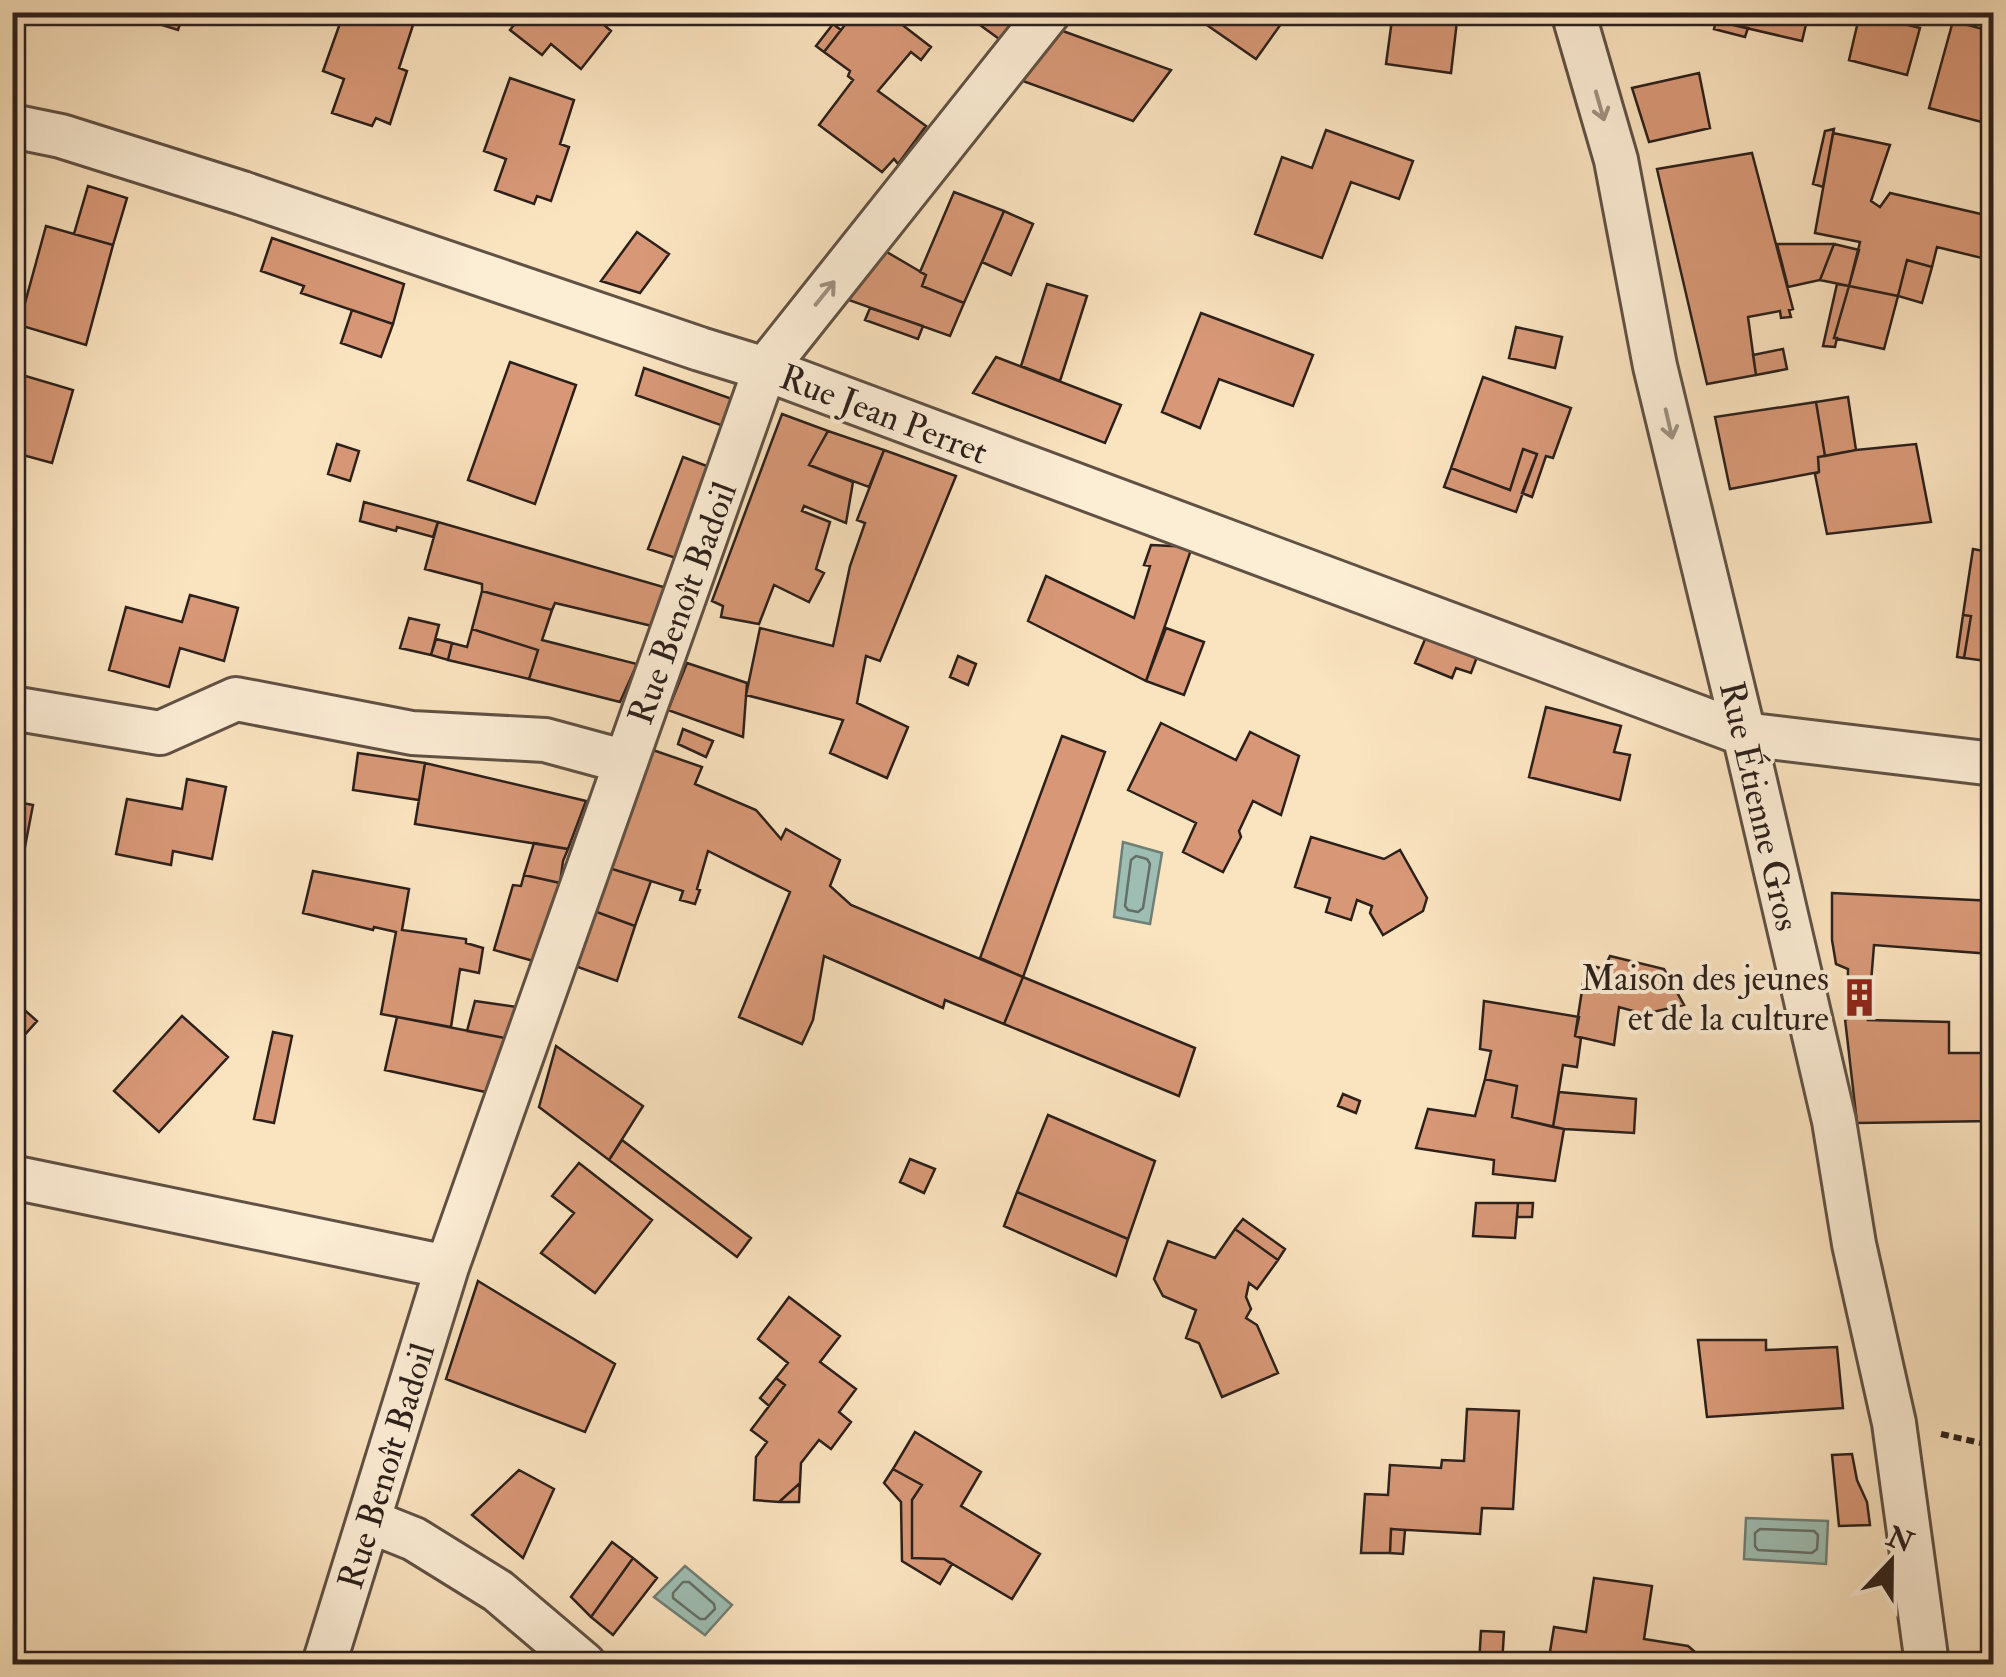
<svg xmlns="http://www.w3.org/2000/svg" width="2006" height="1677" font-family="'IM FELL Double Pica',serif">
<rect width="100%" height="100%" fill="#fae3bf"/>
<filter id="stains"><feTurbulence type="fractalNoise" baseFrequency=".002" numOctaves="4"/><feColorMatrix values="0 0 0 0 .2 0 0 0 0 .09 0 0 0 0 .02 0 0 0 .5 -.17"/></filter>
<radialGradient id="worn" r=".72"><stop offset=".6" stop-color="#630" stop-opacity="0"/><stop offset="1" stop-color="#630" stop-opacity=".3"/></radialGradient>
<path fill="#9ebeb3" stroke="#707f76" stroke-width="2.5" d="M1123,842l39,11 -12,71 -36,-7z
M1746,1518l82,3 -2,43 -82,-5z
M685,1566l47,39 -27,30 -51,-38z"/>
<g fill="none" stroke-linecap="round" stroke-linejoin="round">
<path stroke="#656f67" stroke-width="2.5" d="M1136,856l11,3 3,5 -7,44 -5,4 -10,-2 -3,-4 6,-46z
M1760,1529l54,2 4,4 -1,14 -5,4 -54,-3 -3,-4v-13z
M683,1582h6l25,22 1,5 -10,10h-5l-27,-21v-5z"/>
</g>
<path fill="#d89877" stroke="#2c201b" stroke-width="2.5" d="M140,12h44l-6,18 -39,-12z
M344,12h42l28,10 -15,46 8,3 -17,53 -14,-6 -4,8 -40,-13 12,-34 -21,-8z
M524,12h88l-9,12 8,7 -30,38 -30,-25 -9,11 -32,-25z
M855,12h47l-6,8 35,27 -10,13 -10,-8 -33,39 48,35 -28,38 -4,-5 -12,13 -63,-47 34,-45 -5,-4 2,-5 -26,-19z
M962,12h62l-22,29z
M1188,12h91l7,5 -30,42z
M1393,12h65l-7,61 -65,-9z
M1718,12h14l-3,12 19,4 -3,9 -31,-8z
M1732,12h77l-7,29 -73,-17z
M1860,13l60,15 -13,47 -58,-15z
M1953,21l41,11v75l-5,17 -60,-16z
M833,24l8,6 -17,22 -8,-6z
M1060,30l111,40 -38,51 -113,-41z
M1699,73l11,55 -61,14 -17,-54z
M510,78l64,22 -14,44 9,3 -18,54 -14,-5 -3,8 -39,-14 11,-31 -22,-8z
M1834,129l-11,58 -10,-3 12,-53z
M1326,130l87,31 -14,38 -48,-17 -29,76 -67,-24 27,-77 30,11z
M1833,133l57,12 -19,56 9,6 10,-14 104,24v44l-57,-14 -5,20 -25,-7 -9,36 -49,-10 11,-44 -45,-9z
M1752,153l41,156 -4,1 2,7 -10,1 -1,-7 -32,6 8,58 -49,9 -50,-215z
M88,186l39,12 -14,47 -39,-11z
M954,192l50,19 -40,92 -42,-17 4,-11 -6,-3z
M1004,211l29,13 -22,51 -29,-13z
M46,226l67,19 -27,100 -67,-20z
M637,232l32,22 -29,39 -39,-12z
M272,238l132,46 -11,40 -92,-31 3,-7 -43,-15z
M1777,244h57l-14,36 -32,7z
M1834,244l25,6 -10,36 -29,-6z
M880,248l46,27 -4,11 42,17 -14,33 -107,-38z
M1907,260l25,7 -10,36 -24,-7z
M1047,284l40,12 -27,85 -39,-15z
M1837,284l12,2 -15,52h3l-2,9 -12,-1z
M1849,286l49,10 -14,53 -50,-11z
M870,308l53,18 -5,13 -53,-19z
M352,310l41,14 -12,33 -40,-14z
M1201,313l112,42 -20,51 -74,-27 -19,49 -38,-16z
M1516,327l46,10 -7,31 -46,-10z
M1783,349l4,20 -31,6 -3,-20z
M996,357l125,48 -16,38 -132,-50z
M510,362l66,23 -41,119 -67,-24z
M644,368l91,32 -9,27 -90,-32z
M12,372l61,18 -21,73 -40,-11z
M1483,377l88,31 -18,50 -7,-2 -14,41 -10,-4 15,-39 -14,-5 -13,41 -59,-22z
M1848,397l8,53 -31,6 -9,-54z
M1816,402l9,54 -7,1 1,15 -89,17 -15,-72z
M782,414l46,17 -19,34 44,17 -7,41 -42,-17 -2,5 28,11 -14,47 8,4 -15,29 -35,-17 -15,39 -38,-7 2,-11 -11,-5z
M828,431l56,19 -15,37 -60,-22z
M337,444l22,7 -9,30 -22,-7z
M1916,444l15,78 -104,12 -12,-60 4,-2 -1,-15 38,-7z
M1523,449l14,5 -21,58 -72,-25 7,-19 59,22z
M884,450l72,26 -76,185 -14,-5 -9,47 51,24 -21,51 -57,-25 13,-33 -97,-25 14,-67 73,18 17,-80 15,-43 -8,-3z
M683,457l29,11 -33,91 -31,-10z
M364,502l74,20 -5,15 -36,-10 -1,4 -36,-10z
M438,522l229,66 -15,38 -97,-23 -3,7 -70,-19v-7l-57,-15z
M1151,545l41,2 -46,134 -118,-60 18,-45 88,42 16,-52 -6,-1z
M1973,549l21,4v109l-30,-4 7,-42 -8,-1z
M482,591l70,19 -10,30 95,24 -17,38 -91,-23 9,-29 -66,-21z
M190,595l48,13 -14,53 -44,-13 -11,39 -60,-17 17,-63 56,15z
M1963,615l8,1 -7,42 -7,-1z
M409,618l30,7 -8,30 -31,-7z
M1166,628l38,14 -20,53 -38,-14z
M472,629l66,21 -9,29 -81,-19 4,-17 15,4z
M1426,637l51,20 -6,16 -15,-5 -4,10 -37,-15z
M436,639l16,4 -4,17 -17,-5z
M958,656l18,8 -8,21 -18,-8z
M687,663l60,20 -4,54 -75,-27z
M1546,707l75,19 -7,26 16,3 -10,45 -91,-23z
M1161,723l75,37 14,-28 49,24 -18,59 -28,-14 -14,30 2,6 -18,35 -40,-20 13,-29 -68,-33z
M683,729l30,12 -7,16 -28,-13z
M1062,736l43,16 -82,225 -43,-19z
M650,749l52,18 -7,17 61,26 25,29 5,-10 54,31 -10,26 21,19 172,72 -19,47 -59,-24 -2,8 -119,-52 -11,64 -11,24 -63,-27 51,-125 -82,-41 -11,38 3,1 -5,14 -15,-4 3,-9 -74,-23z
M358,753l67,10 -6,37 -66,-10z
M425,763l161,38 -18,48 -153,-25z
M187,779l39,8 -14,72 -39,-8 -2,14 -55,-11 11,-55 55,10z
M12,801l21,4 -10,52 -11,-2z
M1311,837l73,22 16,-9 27,48 -4,13 -40,24 -13,-22 2,-7 -15,-6 -6,20 -25,-8 4,-14 -35,-11z
M534,843l34,6 -5,12 -3,22 -36,-8z
M609,868l42,13 -16,45 -41,-15z
M313,871l96,18 -7,41 64,9v4l17,5 -4,25 -19,-4 -9,58 -70,-13 15,-82 -22,-5 -1,3 -70,-17z
M524,875l36,8 -23,79 -43,-12 19,-65 8,1z
M1832,893l162,8v76h-5l2,-23 -117,-9 -6,75 81,2v31h45v68l-137,2 -12,-104h2l1,-50 -12,-5 -4,-24z
M594,911l41,15 -18,55 -42,-15z
M1610,956l54,13 20,36 -40,9 -25,-7 -5,38 -39,-9 11,-72 18,5z
M1023,977l172,71 -16,48 -175,-72z
M12,999l25,22 -25,28z
M475,1001l49,7 -9,32 -48,-9z
M1484,1001l95,16 -4,19 6,2 -4,29 -14,-2 -10,62 -41,-10 5,-31 -32,-7 6,-28 -11,-2z
M182,1016l46,41 -69,75 -45,-41z
M397,1017l118,23 -16,55 -114,-25z
M273,1032l19,4 -18,87 -20,-4z
M556,1046l87,60 -34,54 -70,-53z
M1485,1079l32,7 -5,31 52,12 -9,52 -62,-7 1,-14 -78,-12 12,-39 47,7z
M1559,1092l77,7 -2,34 -70,-4 -11,-2z
M1343,1094l17,7 -4,12 -18,-7z
M1048,1115l107,46 -27,78 -111,-47z
M622,1140l129,98 -14,19 -128,-97z
M910,1159l25,10 -11,24 -24,-11z
M579,1163l73,57 -57,73 -54,-40 33,-40 -22,-17z
M1017,1192l111,47 -12,37 -112,-50z
M1476,1203h42l-3,35 -42,-2z
M1518,1203h15l-1,14h-15z
M1243,1219l42,30 -7,11 -43,-31z
M1235,1229l43,31 -21,29 -8,-6 -3,14 5,12 -5,9 11,7 21,48 -56,24 -23,-54 -13,-5 10,-28 -33,-14 -9,-17 14,-38 47,17z
M478,1281l137,83 -30,68 -139,-53z
M789,1297l51,39 -20,26 36,27 -17,23 12,10 -20,27 -12,-9 -18,23 -1,20 -21,19 -25,-2 2,-43 11,-15 -16,-12 34,-45 -9,-7 12,-15 -30,-24z
M1698,1340h68v10l71,-3 6,61 -136,9z
M776,1378l9,7 -16,21 -9,-8z
M1467,1409l52,2 -6,98 -31,-1 -2,26 -89,-5 -1,24h-29l4,-59 23,1 2,-30 51,3 1,-8 22,1z
M915,1432l66,40 -20,34 79,48 -28,45 -68,-40 -32,-1v-58l10,-15 -29,-16z
M1852,1454l5,26 10,22 3,23 -31,1 -7,-71z
M893,1469l29,16 -10,15v58l32,1 8,5 -12,20 -38,-23 -1,-59 -17,-19z
M519,1470l35,19 -31,69 -51,-43z
M800,1483l-1,19h-20z
M1391,1529l14,1 -2,24 -13,-1z
M612,1542l21,16 -42,59 -20,-20z
M633,1558l24,20 -44,57 -22,-18z
M1594,1578l58,8 -8,53 44,7 21,18h-161l6,-37 32,5z
M1481,1631l23,1 -2,32h-23z"/>
<g fill="none" stroke-linecap="round" stroke-linejoin="round">
<defs>
<path id="street" d="M1573,12l43,148 39,206 89,368 90,387 20,123 40,179 33,241
M12,126l49,10 181,57 458,156 65,20 979,365 250,30
M12,708l148,25 76,-34 176,34 133,7 81,22
M12,1177l435,90
M369,1521l45,18 84,52 86,73
M324,1664l123,-397 318,-898 284,-357"/>
</defs>
<use href="#street" stroke="#605144" stroke-width="48"/>
<path stroke="#2c201b" stroke-width="6" stroke-dasharray="8 5" stroke-linecap="butt" d="M1941,1434l53,12"/>
<use href="#street" stroke="#fcedd5" stroke-width="42"/>
</g>
<defs><path id="oneway-shaft" d="M-6 0H5M1.5-3L5.5 0L1.5 3" fill="none" stroke-width="1.6" stroke-linecap="round" stroke-linejoin="round" transform="scale(2.5)"/></defs>
<g stroke="#9e9181">
<use href="#oneway-shaft" transform="translate(1600 106) rotate(74)"/>
<use href="#oneway-shaft" transform="translate(825 293) rotate(-51)"/>
<use href="#oneway-shaft" transform="translate(1669 424) rotate(77)"/>
</g>
<defs>
<symbol id="building-bare" viewBox="-9 -9 18 18"><path d="M-4-6H4V6H1V3H-1V6H-4ZM-2.5-4.3h1.7v1.8h-1.7ZM.8-4.3h1.7v1.8H.8ZM-2.5-1h1.7V.8h-1.7ZM.8-1h1.7V.8H.8Z" fill="#8f2418" stroke="#fcedd5" stroke-width="2.5" paint-order="stroke"/></symbol>
</defs>
<g fill-rule="evenodd">
<use href="#building-bare" x="1832" y="970" width="55" height="55"/>
</g>
<g text-anchor="middle" stroke-width="8" stroke-linejoin="round" paint-order="stroke">
<g font-size="35" fill="#2c201b" stroke="#fcedd5">
<text transform="translate(884 414) rotate(21)" y="12">Rue Jean Perret</text>
<text transform="translate(682 603) rotate(-70)" y="12">Rue Benoît Badoil</text>
<text transform="translate(1760 806) rotate(77)" y="12">Rue Étienne Gros</text>
<text transform="translate(386 1466) rotate(-73)" y="12">Rue Benoît Badoil</text>
</g>
<g font-size="35" fill="#2c201b" stroke="#fcedd5" text-anchor="end">
<text x="1829" y="990">Maison des jeunes<tspan x="1829" dy="40">et de la culture</tspan></text>
</g>
</g>
<rect width="2006" height="1677" fill="none" stroke="#fae3bf" stroke-width="50"/>
<rect x="15" y="15" width="1976" height="1647" fill="none" stroke="#2c201b" stroke-width="5"/>
<rect x="25" y="25" width="1956" height="1627" fill="none" stroke="#2c201b" stroke-width="2.5"/>
<g transform="translate(1891 1562) rotate(22)" stroke="#fcedd5" stroke-width="8" paint-order="stroke">
<path d="M0-8L18 38L0 25L-18 38Z" fill="#2c201b"/>
<text y="-15" font-size="28" font-weight="bold" text-anchor="middle" fill="#2c201b">N</text>
</g>
<rect width="100%" height="100%" filter="url(#stains)"/>
<rect width="100%" height="100%" fill="url(#worn)"/>
</svg>
